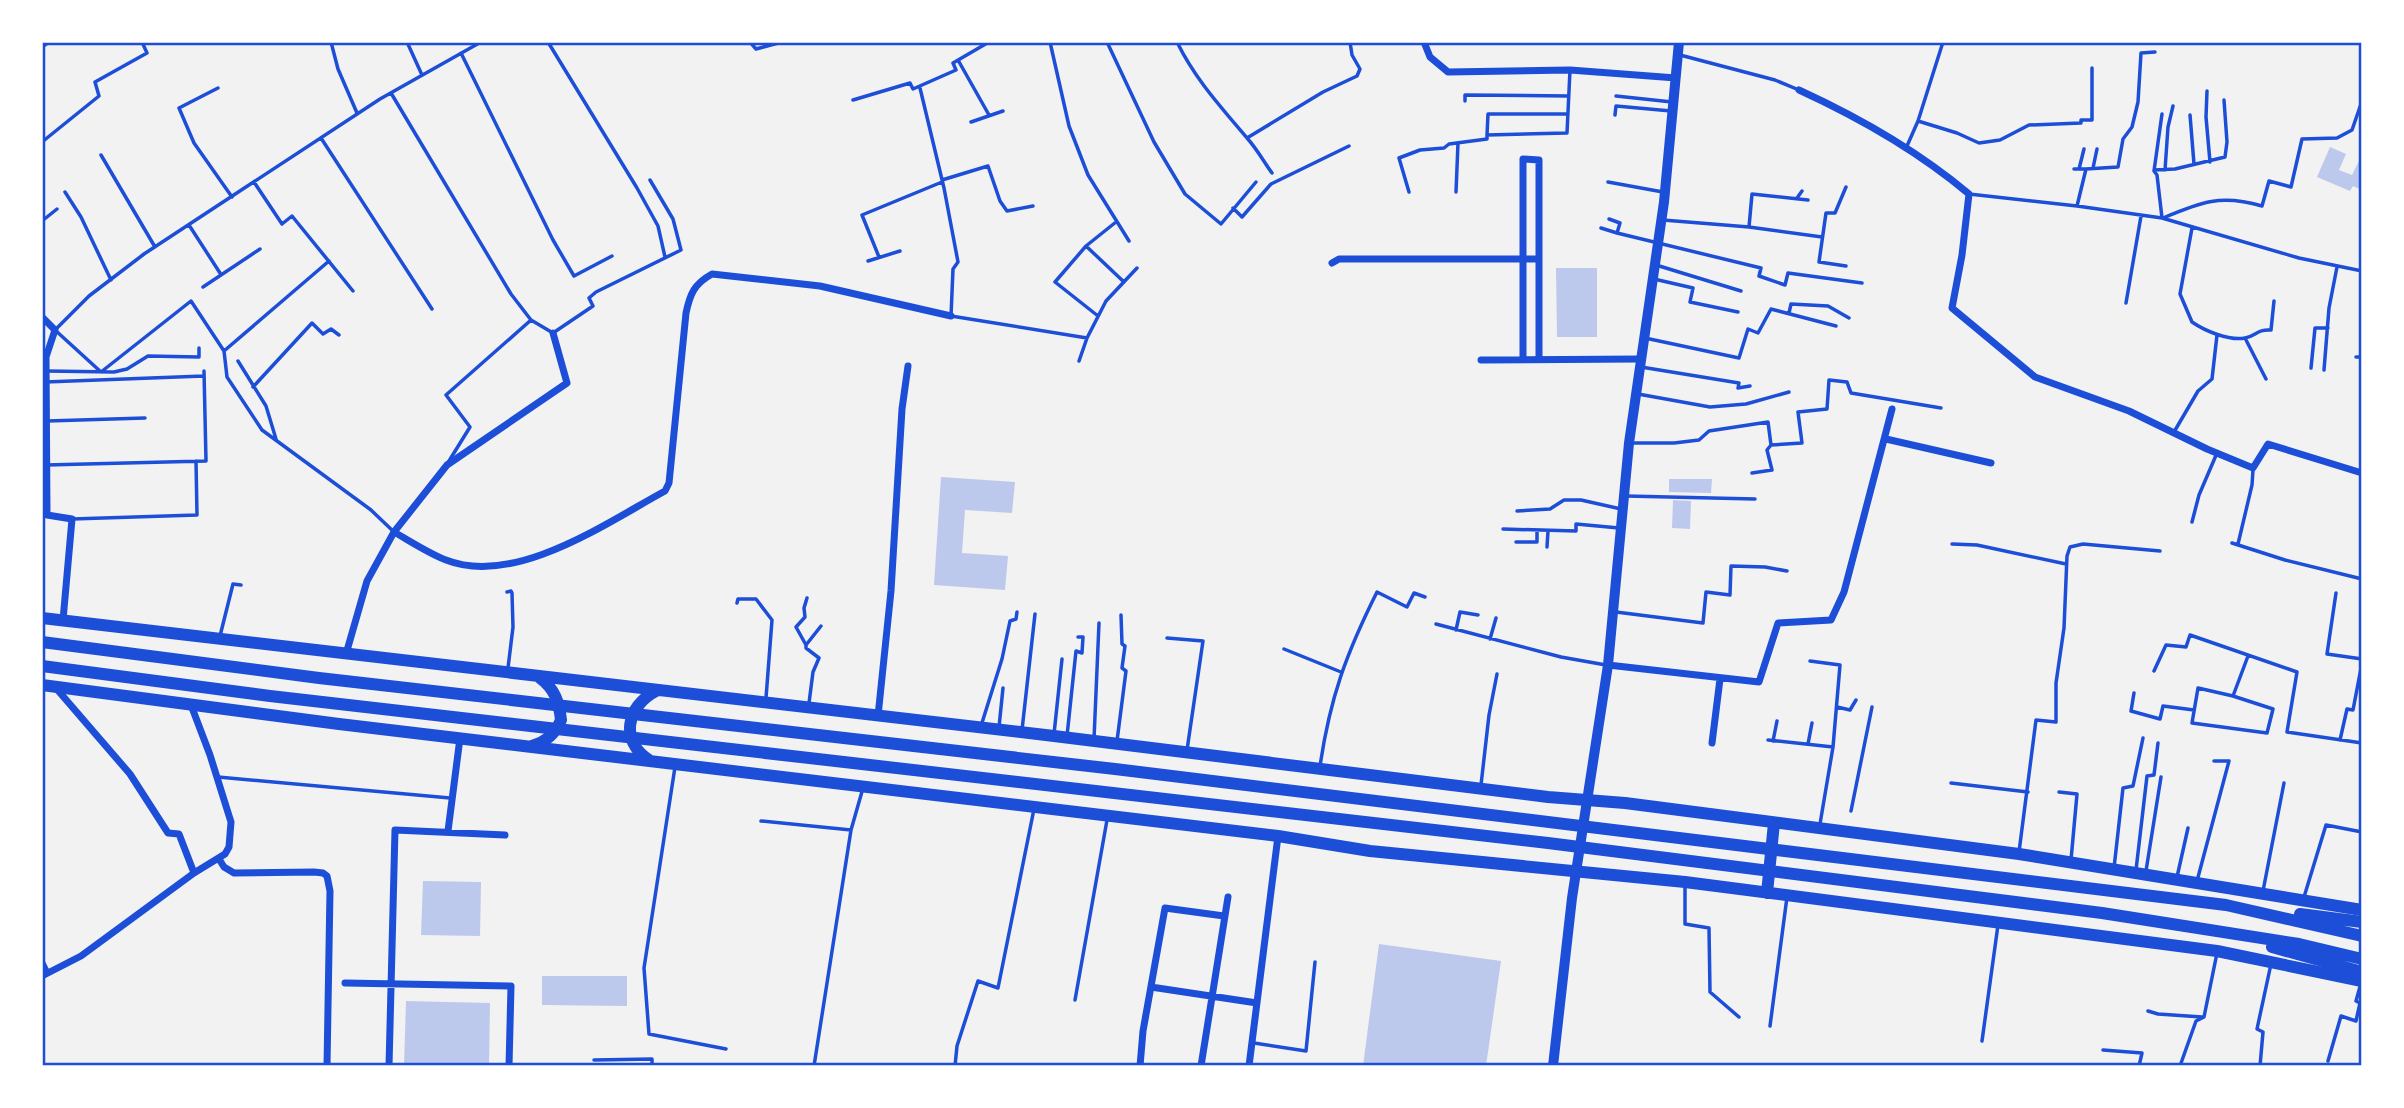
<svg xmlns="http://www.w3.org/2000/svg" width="2404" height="1108" font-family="Roboto,sans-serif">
<rect width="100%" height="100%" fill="#f2f2f2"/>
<path fill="#bdc9ec" d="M2330,147l16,7 -7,16 13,5 10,-20v35l-9,-4 -3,5 -33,-14z
M1556,268h41v69h-40z
M941,477l74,5 -3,31 -47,-3 -3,43 46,3 -3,34 -71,-5z
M1669,479h43l-1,14 -42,-1z
M1673,500l18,1 -1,28 -18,-1z
M423,881l58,1 -1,54 -59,-1z
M1379,944l122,17 -15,105h-123z
M542,976h85v30l-85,-1z
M406,1001l84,2 -1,63h-85z"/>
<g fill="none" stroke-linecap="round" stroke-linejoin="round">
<path stroke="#1d4ed8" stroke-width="3.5" d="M331,42l7,27 19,44
M407,42l15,33
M548,42l89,146 21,38 7,31
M750,42l6,7 26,-7
M1050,42l19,84 19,49 41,66
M1107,42l47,100 31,52 36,30 35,-42
M1177,42c18,37 44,65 70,96 10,11 17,24 25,35
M42,47l7,-5
M461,53l92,187 21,36 38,-20
M1680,55l95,25 24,10
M958,60l31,55
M218,88l-39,20 15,35 38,54
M920,88l24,100 14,74 -5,7 -2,47 136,22
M2207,91l-1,26 4,45
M391,93l120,201 20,26 22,13 40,-27 -4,-8 7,-6 85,-42 -8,-31 -23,-39
M1616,96l56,6
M853,100l57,-17 3,6 43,-19 -3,-7 36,-21
M1465,101v-6l103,1
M2162,114l-8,57 3,4 5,43
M1615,115l1,-9 55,5
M2190,115l4,49
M1918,121l25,-79
M971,122l32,-11
M1487,135l1,-21h79
M321,138l111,171
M1247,138l76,-46 34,-16 3,-7 -8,-14 -2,-13
M42,142l57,-46 -4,-14 52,-29 -5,-11
M1907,146l11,-25 39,12 22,10 21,-3 29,-15 52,-2v-3h11v-52
M101,155l54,92
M2093,168l4,-19
M2074,169h12
M2079,169l5,-20
M2154,170l21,-1 50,-12 2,-15 -3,-42
M2165,170l3,-43 5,-21
M942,180l46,-14 12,35 7,10 26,-5
M254,182l28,42 10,-8 61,75
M1608,182l55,10
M65,192l16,25 30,63
M1409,192l-10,-34 21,-8 24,-2 5,-4 38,-5v-4l80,-2 3,-63
M1456,192l2,-49
M1969,194l108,12 85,12 137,40 63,13
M1797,198l5,-7
M2077,206l9,-37 32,-2 5,-28 9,-12 6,-25 3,-49 14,-1
M1233,208l9,9 29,-33 78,-38
M2163,218c38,-16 58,-24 99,-12l7,-25 22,6 11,-48 35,-1 15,-8 10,-29
M1609,219l11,4 -3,10 144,35 -2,8 26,9 3,-12 74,10
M1663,220l86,7 73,10
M42,221l15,-12
M1116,222l-30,24 38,36
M189,225l31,48
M1749,227l3,-33 56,6
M1601,228l16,5
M2192,228l-12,66 12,28c13,9 37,19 53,16 11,-2 12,-9 26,-8l3,-29
M1086,246l-31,36 43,34
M879,257l-17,-42 80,-33
M868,261l32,-10
M1656,265l85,26
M1846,266l-27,-4 7,-49h9l11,-26
M1654,279l39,9 -3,14 48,10
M203,287l57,-38
M2126,303l15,-87
M1789,313l2,-9 37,2 21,12
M1645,338l94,20 9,-29 10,4 13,-24 65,17
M2245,338l21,41
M224,351l105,-90
M2356,357h6
M238,361l28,45 10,33
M1079,361l8,-23 19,-37 31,-33
M1641,367l98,16 -1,5 12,-2
M2311,368l4,-40h13
M2324,370l5,-62 8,-41
M46,371l68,1 13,-3 21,-13 51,1v-9
M45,382l159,-6
M253,387l59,-64 11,11 8,-5 8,6
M1638,394l72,13 36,-3 43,-12
M47,421l98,-3
M2174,432l24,-41 14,-12 5,-44
M1631,443h43l25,-3 10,-9 59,-9 3,23 -4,5 5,20 -20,3
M1771,445l31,-2 -4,-31 29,-3 2,-29 18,2 4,11 90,15
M449,461l21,-34 -24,-32 85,-75
M46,465l160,-4 -2,-90
M1626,496l129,3
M1517,511l33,-2 14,-9h17l40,9
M72,519l125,-4 -1,-54
M2192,522l7,-27 18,-42
M1503,529l73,2v-7l43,4
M394,532l-23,-22 -109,-80 -35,-53 -3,-26 -33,-50 -90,71 -46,-42 34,-34 55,-42 236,-155 101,-57
M1516,542h21v-12
M2232,543l53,17 77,19
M1952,544l25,1 89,19
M2238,544l14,-59 1,-15
M1547,547l1,-16
M507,592l4,-1 1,2 1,34 -5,41
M2336,593l-9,61 35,5
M737,603l1,-4h18l16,21 -6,78
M1616,612l87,11 3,-31 24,3 1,-29 34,1 22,4
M1436,624l125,33 45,8
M1456,630l4,-18 18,3
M220,636l13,-52 8,1
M1167,638l36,3 -16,109
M1490,639l6,-21
M806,645l-10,-18 9,-10 -1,-9 3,-10
M1284,649l57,23
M1810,661l30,4 -7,82 -13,77
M2154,671l12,-26 20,2 4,-12 107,37 -10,60 75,11
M2198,688l35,8 40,13 -6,24 -75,-10z
M2134,693l-3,18 29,8 3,-13 31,4
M2233,696l15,-40
M809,703l4,-31 6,-14 -13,-10v-3l15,-19
M1837,707l13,3 6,-10
M981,726l21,-67 8,-38 6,-2 1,-7
M999,727l4,-39
M1022,730l13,-116
M1054,734l8,-75
M1067,736l9,-85 6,2 1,-16h-5
M1094,739l5,-116
M1768,740l65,7
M2340,740l7,-31 6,1 9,-47
M1117,741l9,-70 -4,-3 3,-22 -3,-2 -1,-29
M1773,741l4,-20
M1808,744l4,-21
M1320,766c10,-68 26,-112 57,-174l30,15 7,-14 11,4
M675,767l-31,201 5,66 77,15
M218,777l232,21
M1951,783l77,9
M1481,785l8,-70 8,-41
M2059,792l18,2 -6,66
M1851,811l21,-104
M761,821l90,9
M2019,852l17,-132 20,2v-39l8,-55 3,-72 3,-9 13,-3 77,7
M2114,868l9,-80 10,-2 10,-48
M2136,870l11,-94 7,-1 4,-32
M2146,871l15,-94
M2177,877l11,-49
M2197,881l32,-120h-15
M1685,884v40l24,4 1,64 29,25
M2263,891l21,-108
M2304,897l22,-72 36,7
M1075,1000l32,-180
M2148,1011l10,3 44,3
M1770,1026l17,-129
M1982,1041l16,-116
M1254,1043l52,8 9,-89
M2103,1050l39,3 -3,13
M594,1060l58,-1v7
M2328,1061l13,-45 15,5 4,-18 -4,-2 5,-18
M1769,1065l10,1
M814,1066l37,-236 12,-42
M955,1066l2,-20 21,-65 20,7 36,-179
M2180,1066l16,-45 8,-4 13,-64
M2260,1066l3,-34 -6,-3 14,-65"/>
<path stroke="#1d4ed8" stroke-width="7" d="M1424,42l6,15 18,15 122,-2 106,8
M1799,90c61,28 119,61 170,104l-7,61 -10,53 83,69 94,34 78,38 46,19 15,-24 94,29
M1332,263l7,-4h200
M42,317l13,13 -9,27 1,158 25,4 -9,101
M1523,359v-200l16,1v199
M1481,360l159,-1
M1886,439l105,24
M394,532c16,9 34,21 52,28 69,27 160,-37 219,-69l4,-8 17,-170c4,-19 8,-29 26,-39l108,12 131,30
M346,654l21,-73 27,-49 53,-67 120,-82 -14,-50
M1608,665l151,17 19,-59 53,-3 13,-28 48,-183
M55,687l75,87 38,59 11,1 15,39
M878,716l13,-125 11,-182 6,-43
M1712,743l8,-64
M448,831l12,-93
M219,859l5,8 10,6 80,-1 9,1 4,3 3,15 -3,175
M42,963l5,10
M42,976l39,-20 113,-83 31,-19 4,-7 2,-25 -21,-67 -19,-50
M345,983l166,3 -2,80
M1151,987l106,16
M389,1066l6,-236 110,5
M1140,1066l3,-35 22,-123 59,8
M1201,1066l27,-169
M1249,1066l29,-230"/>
<path stroke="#1d4ed8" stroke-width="10" d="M1553,1066l19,-168 36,-233 21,-222 35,-241 15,-160"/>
<path stroke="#1d4ed8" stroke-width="12" d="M42,618l1012,118 494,61 77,6 394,51 343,56
M42,685l297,39 939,112 92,15 315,31 532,69 145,30
M532,746c15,-5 23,-12 29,-26 -2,-18 -6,-31 -21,-42
M649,760c-30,-20 -22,-54 7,-69
M1767,893l7,-70"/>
<path stroke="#1d4ed8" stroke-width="12" d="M42,642l277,36 796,91 1111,136 136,31
M42,666l228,30 1278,147 554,70 197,31 63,15
M2300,914l62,8
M2272,947l90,25"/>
</g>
<rect width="2404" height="1108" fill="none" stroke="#ffffff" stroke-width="88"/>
<rect x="44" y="44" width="2316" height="1020" fill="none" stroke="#1d4ed8" stroke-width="2.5"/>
</svg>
